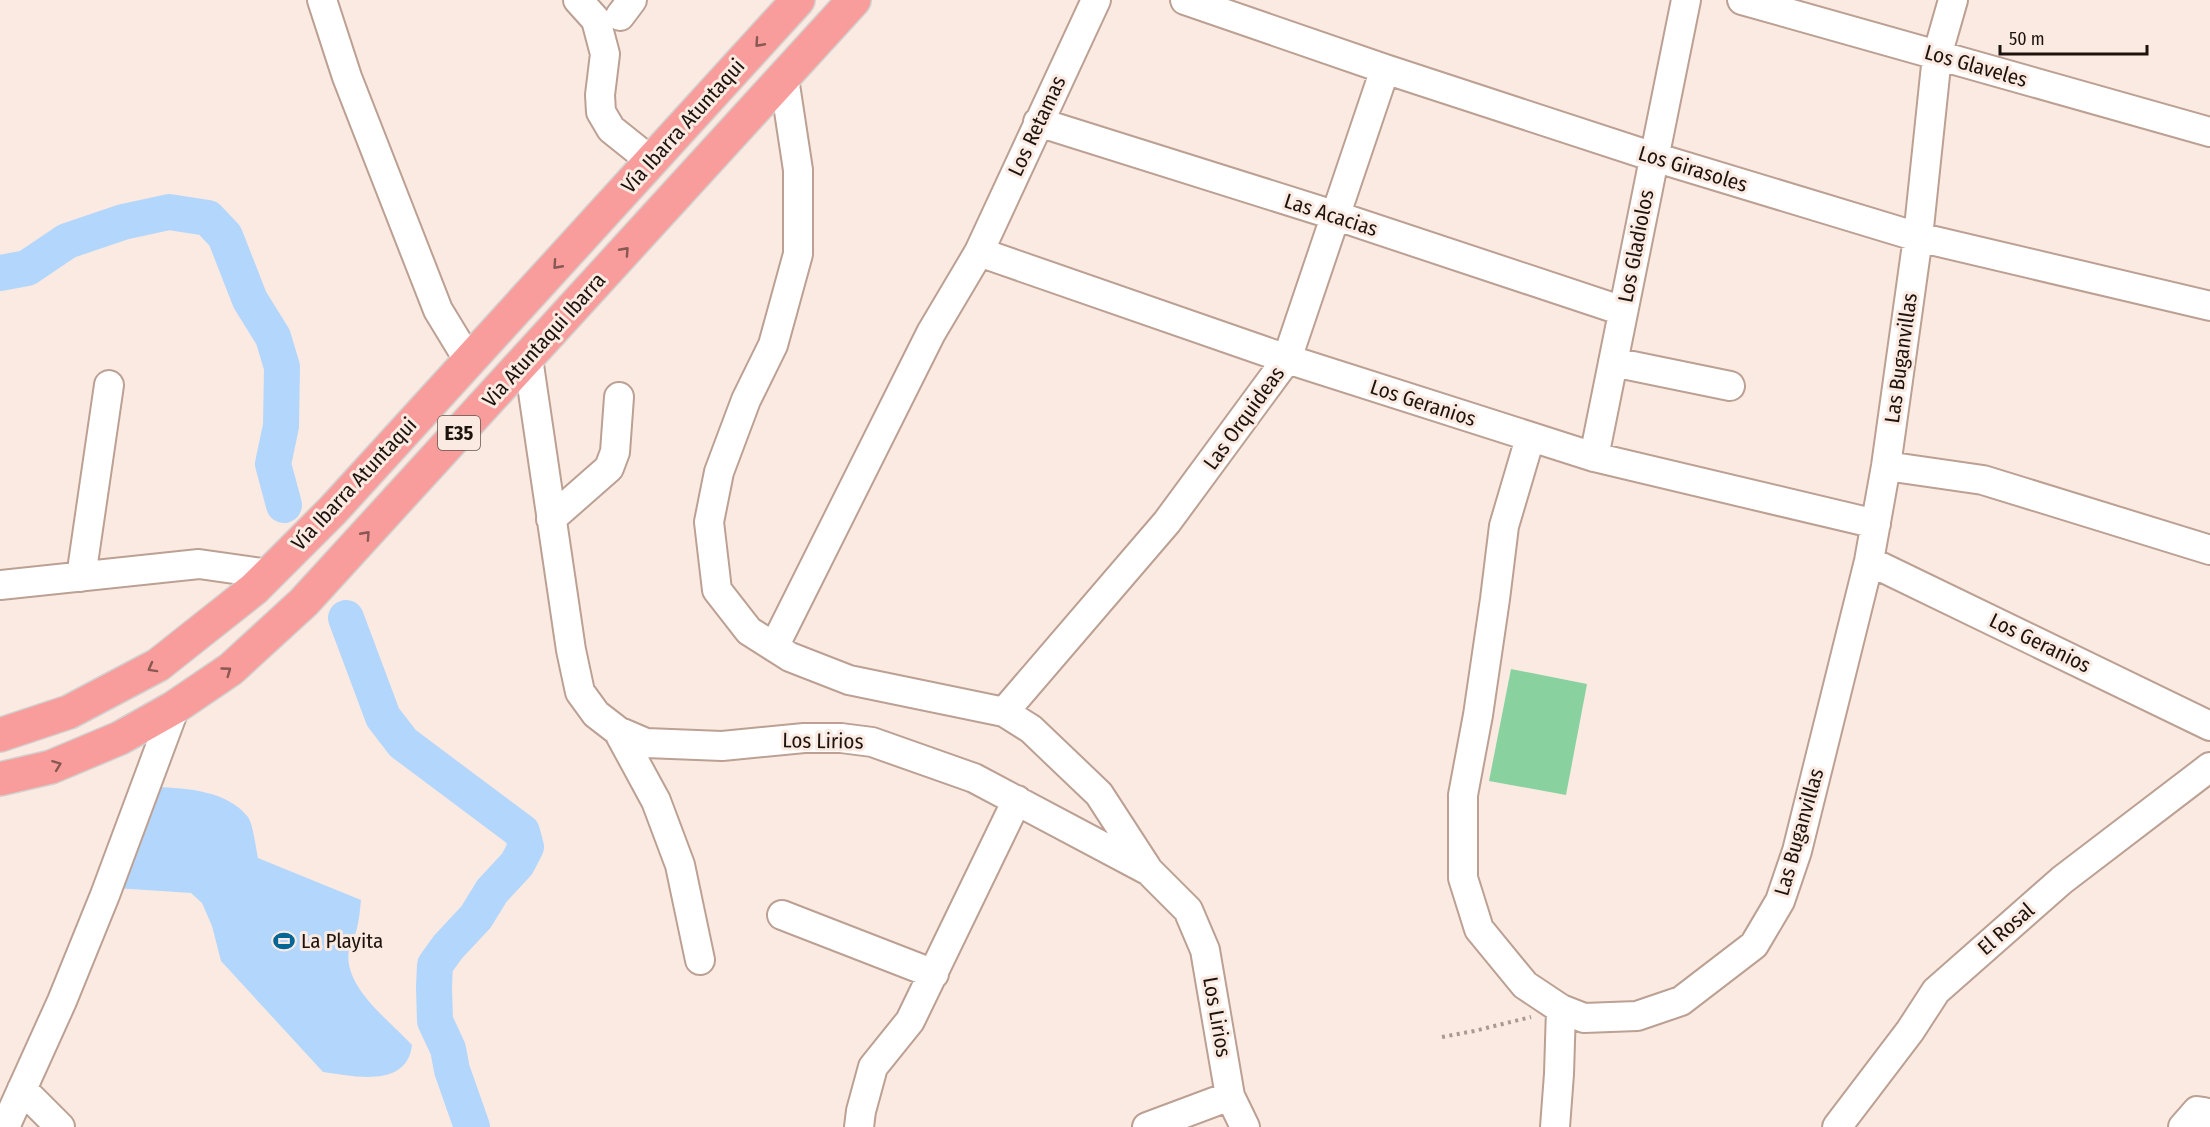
<svg xmlns="http://www.w3.org/2000/svg" width="2210" height="1127" font-family="'Fira Sans Condensed',sans-serif">
<rect width="100%" height="100%" fill="#fbeae1"/>
<path fill="#89d29f" d="M1511,669l76,15 -21,111 -77,-14z"/>
<path fill="#b3d6fd" d="M157,787c30,1 71,4 91,30 5,7 8,32 10,41l103,42c-1,10 -2,22 -5,32 -2,6 -6,12 -7,18 -7,36 41,71 63,95 -5,44 -59,31 -89,27l-102,-111 -9,-35 -10,-23 -11,-10 -76,-5z"/>
<g fill="none" stroke-linecap="round" stroke-linejoin="round">
<path stroke="#b3d6fd" stroke-width="36" d="M0,273l27,-5 40,-27 56,-19 46,-10 39,6 17,18 25,64 23,37 9,30 -1,59 -8,38 11,41
M346,618l37,99 20,26 119,89 4,15 -9,17 -25,27 -16,26 -28,30 -13,18 -1,22 1,34 13,28 4,21 20,57"/>
<defs>
<path id="minor" d="M322,0l25,77 91,233 31,51
M578,0l18,20 9,34 -5,41 1,17 10,17 40,32
M1185,0l200,69 269,88 264,80 292,69
M1742,0l468,132
M620,16l12,-16
M784,78l14,92v84l-25,91 -27,55 -27,72 -10,50 8,68 32,41 41,26 59,23 155,32 27,17 68,65 48,74
M1038,122l299,94 286,95
M979,252l308,107 307,98 282,67
M528,358l43,292 9,42 16,22 22,17 28,12 76,3 82,-8h37l31,4 102,36 175,93 39,39 17,40 25,146 15,31
M1613,362l117,24
M1530,438l-26,88 -9,73 -17,116 -15,80v83l16,51 46,56 36,24 23,9 53,-2 44,-15 73,-56 26,-44 17,-50 72,-290 17,-95 32,-229 19,-181 16,-56
M1594,457l92,-457
M1886,466l97,14 227,70
M551,519l58,-51 6,-16 4,-55
M1869,561l341,165
M81,577l28,-192
M0,585l199,-21 70,10
M774,647l157,-314 48,-81 117,-252
M1004,712l163,-190 120,-163 98,-290
M618,731l38,70 24,64 20,95
M782,915l152,59
M22,1089l38,38
M5,1127l57,-126 43,-106 70,-188
M859,1127l2,-16 12,-44 37,-46 107,-221
M1147,1127l83,-31
M1555,1127l4,-53 2,-65
M1837,1127l73,-96 26,-40 126,-111 148,-113
M2183,1127l14,-16 7,1 6,4"/>
<path id="highway" d="M0,735l69,-23 89,-47 96,-76 79,-79 465,-510
M0,779l51,-12 69,-29 55,-31 56,-38 73,-67 550,-602"/>
</defs>
<use href="#minor" stroke="#bba093" stroke-width="32"/>
<use href="#highway" stroke="#d2d0cf" stroke-width="36"/>
<path stroke="#a89a92" stroke-width="4" stroke-dasharray="3 4.5" stroke-linecap="butt" d="M1442,1037l32,-6 57,-14"/>
<use href="#minor" stroke="#fff" stroke-width="28"/>
<use href="#highway" stroke="#f89d9b" stroke-width="33"/>
</g>
<defs><path id="oneway-chevron" d="M-2-3.5L2.5 0L-2 3.5" fill="none" stroke-width="1.6" stroke-linecap="round" stroke-linejoin="round" transform="scale(1.5)"/></defs>
<g stroke="#8a5854">
<use href="#oneway-chevron" transform="translate(759 43) rotate(132)"/>
<use href="#oneway-chevron" transform="translate(625 251) rotate(-48)"/>
<use href="#oneway-chevron" transform="translate(557 265) rotate(132)"/>
<use href="#oneway-chevron" transform="translate(366 535) rotate(-48)"/>
<use href="#oneway-chevron" transform="translate(152 668) rotate(151)"/>
<use href="#oneway-chevron" transform="translate(227 671) rotate(-36)"/>
<use href="#oneway-chevron" transform="translate(57 765) rotate(-21)"/>
</g>
<defs>
<symbol id="stadium-bare" viewBox="-9 -9 18 18"><path d="M0-5a6.5 5 0 1 0 0 10a6.5 5 0 1 0 0-10ZM-3.5-1.8h7v3.6h-7Z" fill="#036796" stroke="#fbeae1" stroke-width="2.5" paint-order="stroke"/></symbol>
</defs>
<g fill-rule="evenodd">
<use href="#stadium-bare" x="269" y="926" width="30" height="30"/>
</g>
<g text-anchor="middle" stroke-width="6" stroke-linejoin="round" paint-order="stroke">
<rect fill="#fbeae1" stroke="#60544d" stroke-width="1.5" x="438" y="416" width="42" height="34" rx="4.5"/>
<g font-size="20" font-weight="bold" fill="#1d130e">
<text x="459" y="440">E35</text>
</g>
<g font-size="21" fill="#1d130e" stroke="#fbeae1">
<text transform="translate(1976 66) rotate(16)" y="7">Los Glaveles</text>
<text transform="translate(683 126) rotate(-48)" y="7">Vía Ibarra Atuntaqui</text>
<text transform="translate(1037 126) rotate(-65)" y="7">Los Retamas</text>
<text transform="translate(1693 169) rotate(17)" y="7">Los Girasoles</text>
<text transform="translate(1331 215) rotate(18)" y="7">Las Acacias</text>
<text transform="translate(1636 246) rotate(-79)" y="7">Los Gladiolos</text>
<text transform="translate(544 340) rotate(-48)" y="7">Via Atuntaqui Ibarra</text>
<text transform="translate(1901 358) rotate(-82)" y="7">Las Buganvillas</text>
<text transform="translate(1423 403) rotate(18)" y="7">Los Geranios</text>
<text transform="translate(1244 418) rotate(-54)" y="7">Las Orquideas</text>
<text transform="translate(354 484) rotate(-47)" y="7">Vía Ibarra Atuntaqui</text>
<text transform="translate(2040 643) rotate(26)" y="7">Los Geranios</text>
<text transform="translate(823 741) rotate(1)" y="7">Los Lirios</text>
<text transform="translate(1799 832) rotate(-74)" y="7">Las Buganvillas</text>
<text transform="translate(2006 929) rotate(-41)" y="7">El Rosal</text>
<text transform="translate(1217 1017) rotate(80)" y="7">Los Lirios</text>
</g>
<g font-size="21" fill="#1d130e" stroke="#fbeae1" text-anchor="start">
<text x="301" y="948">La Playita</text>
</g>
</g>
<path d="M2000 45v9h147v-9" fill="none" stroke="#1d130e" stroke-width="3"/>
<text x="2009" y="45" font-size="18" fill="#1d130e" stroke="#fbeae1" stroke-width="4.5" paint-order="stroke">50 m</text>
</svg>
